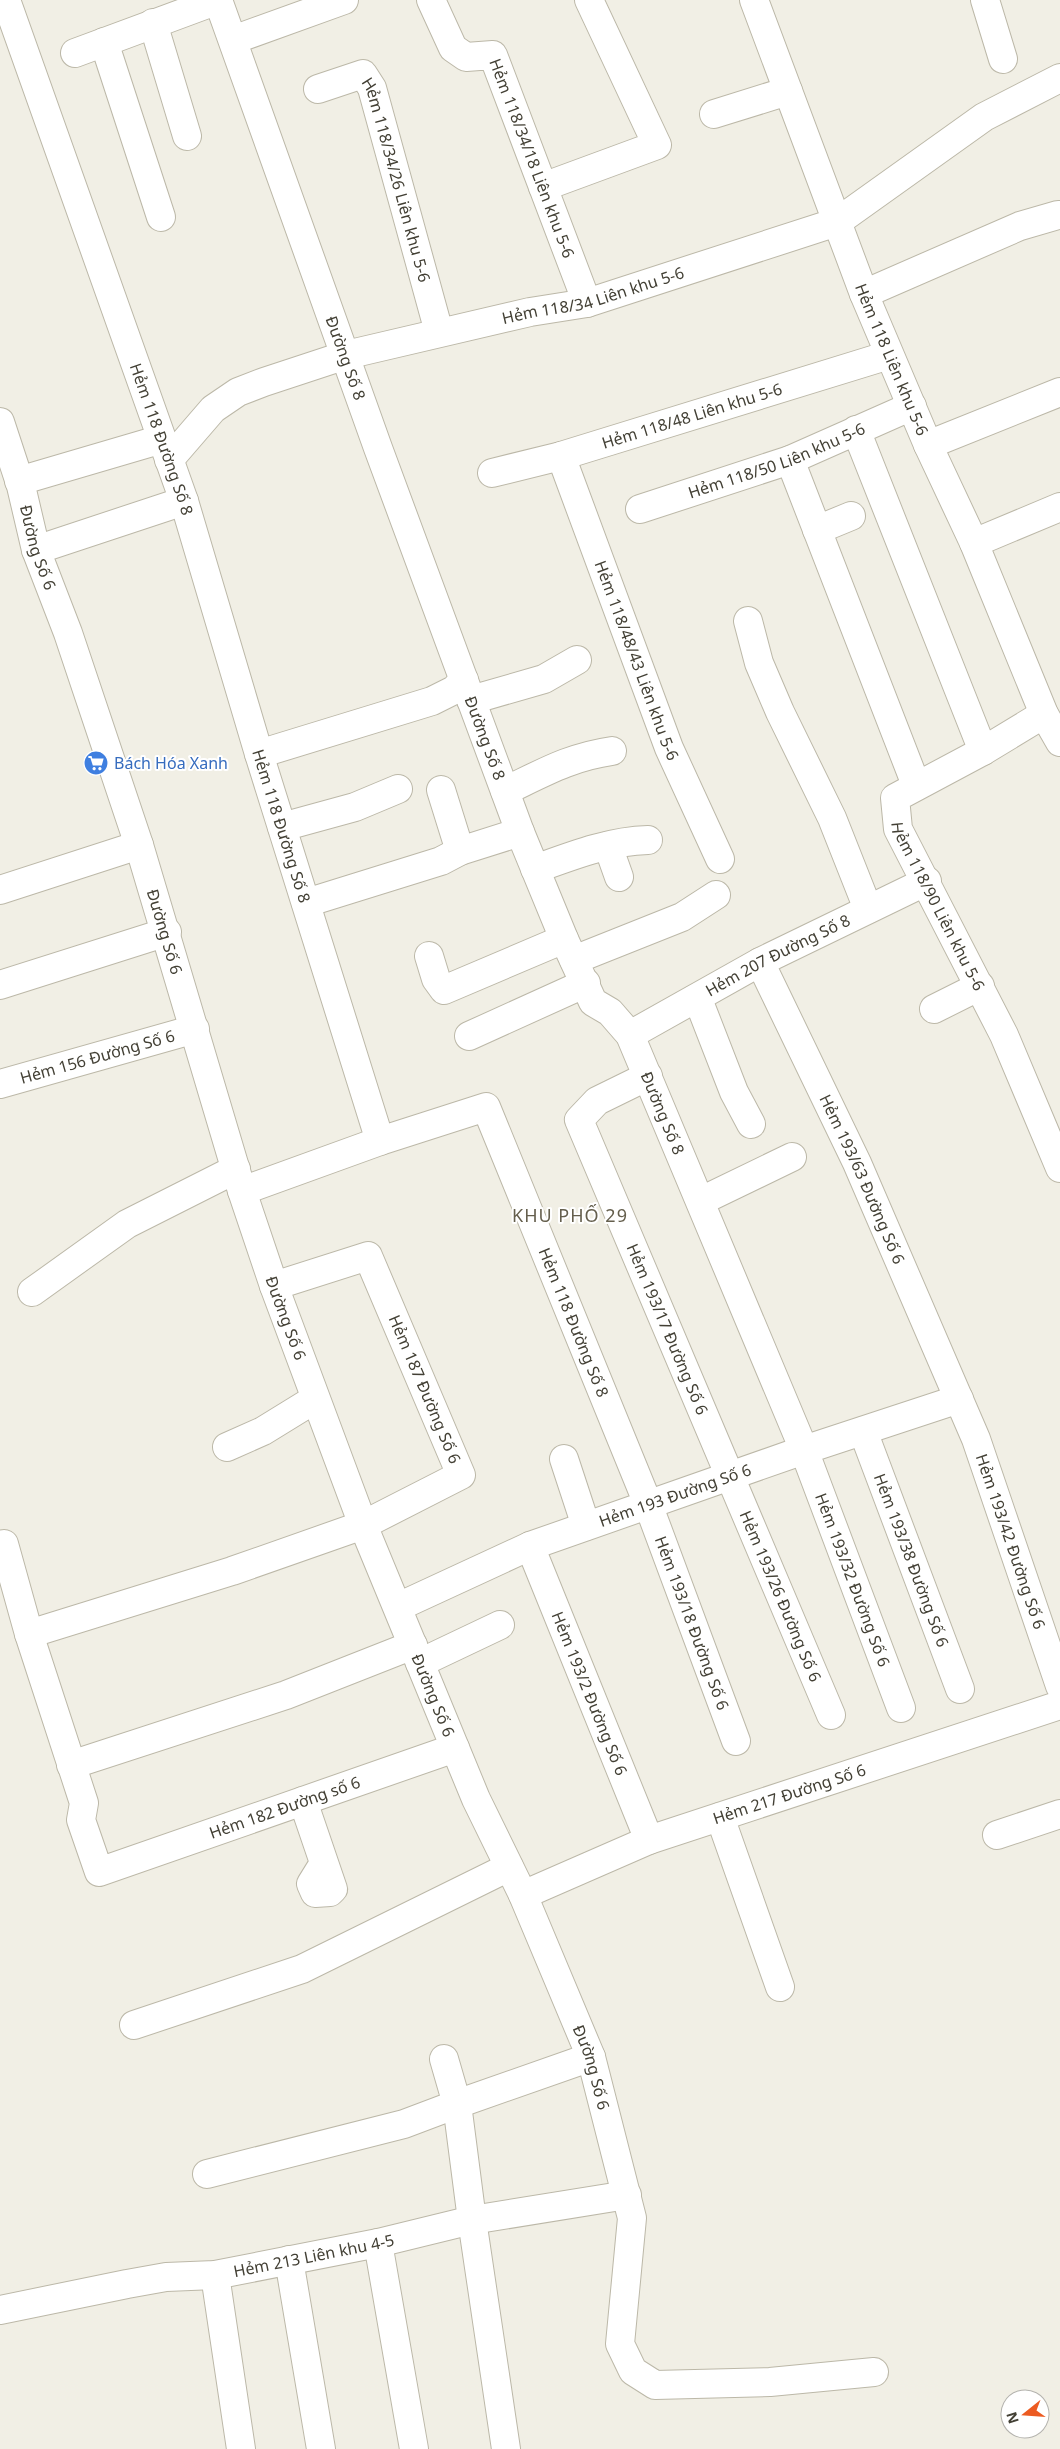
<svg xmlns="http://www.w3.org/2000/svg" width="1060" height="2449" font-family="'Noto Sans',sans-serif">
<rect width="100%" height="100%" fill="#f1efe5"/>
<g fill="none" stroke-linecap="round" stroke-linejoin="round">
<defs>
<g id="minor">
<path id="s1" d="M6,0l178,501 75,253 121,387 106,-34 162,397 88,237"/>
<path id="s2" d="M218,0l160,448 142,384 44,107 29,63 17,10 20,23 174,415 97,258"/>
<path id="s3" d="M431,0l22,48 13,9 27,-2 94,248"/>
<path id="s4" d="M754,0l110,294 64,151 46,98 70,171 16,28"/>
<path d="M985,0l18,59"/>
<path d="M153,23l34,113"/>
<path d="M233,40l111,-40"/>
<path d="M104,42l57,175"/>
<path d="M75,53l143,-53"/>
<path id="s5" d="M318,89l45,-15 9,14 67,244"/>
<path d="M714,114l74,-23"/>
<path d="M543,187l114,-42 -68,-145"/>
<path d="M864,294l156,-68 38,-11"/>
<path id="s6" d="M0,422l21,64 15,64 32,83 71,212 103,346 32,95 89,239 57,138 56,136 47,96 68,162 41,161 -12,126 13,27 22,14 115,-3 104,-10"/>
<path d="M856,430l127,321"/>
<path d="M928,445l132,-53"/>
<path id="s7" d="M561,456l108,292 51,111"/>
<path id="s8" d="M169,460l44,-51 25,-17 26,-10 82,-27 184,-43 57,-9 250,-81 147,-105 76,-39"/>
<path d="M790,460l126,325"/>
<path id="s9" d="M492,473l69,-17 328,-101"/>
<path d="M19,481l143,-42"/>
<path id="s10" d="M640,509l150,-49 122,-54"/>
<path d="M817,530l34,-14"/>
<path d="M974,543l86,-36"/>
<path d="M36,550l148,-49"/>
<path d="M748,621l11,42 21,49 52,106 36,91"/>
<path d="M471,700l73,-21 33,-19"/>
<path id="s11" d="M1044,714l-61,37 -88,47 3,31 106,206 56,133"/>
<path d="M259,754l173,-53 22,-11 10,-10"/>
<path d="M441,790l19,61"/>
<path d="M505,791c38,-18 65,-34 107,-40"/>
<path d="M282,827l73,-20 43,-18"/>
<path d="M608,846l11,31"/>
<path d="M535,869c36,-13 74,-28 113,-29"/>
<path d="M0,890l139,-45"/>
<path d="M306,903l135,-42 19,-10 60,-19"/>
<path d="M429,956l7,23 8,11 120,-51"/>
<path d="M574,960l108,-43 34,-22"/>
<path id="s12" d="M760,962l97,201 119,276 84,247"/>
<path d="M0,985l167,-53"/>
<path d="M695,999l6,8 33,85 17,32"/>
<path d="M934,1009l46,-23"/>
<path id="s13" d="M630,1035l130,-73 167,-81"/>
<path d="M469,1036l117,-53"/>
<path id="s14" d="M648,1076l-51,25 -18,19 252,595"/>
<path id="s15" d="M0,1084l195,-55"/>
<path d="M242,1191l138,-50"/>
<path d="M701,1201l91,-44"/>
<path d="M32,1292l95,-68 109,-55"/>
<path id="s16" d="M863,1431l97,258"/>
<path d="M227,1447l36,-16 52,-32"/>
<path d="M564,1459l22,67"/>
<path id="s17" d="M4,1544l25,90 55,169 -3,17 18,52 356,-124"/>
<path id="s18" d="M530,1546l119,294"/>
<path id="s19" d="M398,1607l132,-61 274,-96 155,-51"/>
<path d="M29,1634l203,-63 131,-46 98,-50 -93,-219 -94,30"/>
<path d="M420,1663l80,-38"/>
<path d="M71,1765l215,-70 127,-50"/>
<path d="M303,1801l30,88 -3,3 -15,1 -4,-9 13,-21"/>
<path d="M720,1817l60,170"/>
<path d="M997,1835l63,-21"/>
<path id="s20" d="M523,1895l126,-55 411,-135"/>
<path d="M134,2025l168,-56 207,-102"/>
<path d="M207,2174l197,-50 53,-20 -13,-45"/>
<path d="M378,2243l36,206"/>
<path d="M289,2260l32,189"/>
<path d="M215,2275l26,174"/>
<path id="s21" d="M0,2310l127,-26 39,-7 49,-2 163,-32 94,-23 155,-25"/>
<path d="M506,2449l-34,-229 -15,-116 134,-47"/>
</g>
</defs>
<use href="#minor" stroke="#bcb8a8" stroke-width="30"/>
<use href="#minor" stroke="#fff" stroke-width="28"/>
</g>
<defs>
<symbol id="supermarket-disc" viewBox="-11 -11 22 22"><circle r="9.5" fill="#3f7fe0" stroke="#fff"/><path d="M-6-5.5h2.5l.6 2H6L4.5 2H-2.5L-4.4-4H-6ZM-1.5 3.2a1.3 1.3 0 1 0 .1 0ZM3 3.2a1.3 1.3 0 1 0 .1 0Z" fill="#fff"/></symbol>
</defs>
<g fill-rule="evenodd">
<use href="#supermarket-disc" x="82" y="749" width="28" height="28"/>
</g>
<g text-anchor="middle" stroke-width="4" stroke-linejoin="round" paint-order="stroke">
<g font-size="16" fill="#434035" stroke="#fff">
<text dy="6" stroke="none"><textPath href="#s3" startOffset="206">Hẻm 118/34/18 Liên khu 5-6</textPath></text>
<text dy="6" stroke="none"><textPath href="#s5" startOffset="159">Hẻm 118/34/26 Liên khu 5-6</textPath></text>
<text dy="6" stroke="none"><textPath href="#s8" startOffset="466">Hẻm 118/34 Liên khu 5-6</textPath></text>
<text dy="6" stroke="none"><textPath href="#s2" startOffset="380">Đường Số 8</textPath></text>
<text dy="6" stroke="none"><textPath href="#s4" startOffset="385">Hẻm 118 Liên khu 5-6</textPath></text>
<text dy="6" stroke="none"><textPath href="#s9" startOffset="208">Hẻm 118/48 Liên khu 5-6</textPath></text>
<text dy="6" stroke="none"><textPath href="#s1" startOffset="466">Hẻm 118 Đường Số 8</textPath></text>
<text dy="6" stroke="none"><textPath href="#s10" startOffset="145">Hẻm 118/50 Liên khu 5-6</textPath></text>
<text dy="6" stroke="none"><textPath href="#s6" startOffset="131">Đường Số 6</textPath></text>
<text dy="6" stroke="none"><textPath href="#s7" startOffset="218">Hẻm 118/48/43 Liên khu 5-6</textPath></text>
<text dy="6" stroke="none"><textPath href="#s2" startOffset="785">Đường Số 8</textPath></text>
<text dy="6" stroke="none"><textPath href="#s1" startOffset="871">Hẻm 118 Đường Số 8</textPath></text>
<text dy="6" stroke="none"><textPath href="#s11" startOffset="289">Hẻm 118/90 Liên khu 5-6</textPath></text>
<text dy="6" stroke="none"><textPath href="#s6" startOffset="536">Đường Số 6</textPath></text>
<text dy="6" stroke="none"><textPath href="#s13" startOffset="168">Hẻm 207 Đường Số 8</textPath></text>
<text dy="6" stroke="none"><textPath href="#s15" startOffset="101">Hẻm 156 Đường Số 6</textPath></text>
<text dy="6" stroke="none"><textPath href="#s2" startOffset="1205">Đường Số 8</textPath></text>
<text dy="6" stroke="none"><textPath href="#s12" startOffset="240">Hẻm 193/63 Đường Số 6</textPath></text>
<text dy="6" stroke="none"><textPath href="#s6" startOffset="941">Đường Số 6</textPath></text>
<text dy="6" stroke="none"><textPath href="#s1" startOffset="1545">Hẻm 118 Đường Số 8</textPath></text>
<text dy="6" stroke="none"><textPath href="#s14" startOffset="310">Hẻm 193/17 Đường Số 6</textPath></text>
<text transform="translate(425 1389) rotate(67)" y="6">Hẻm 187 Đường Số 6</text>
<text dy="6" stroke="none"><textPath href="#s19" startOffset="299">Hẻm 193 Đường Số 6</textPath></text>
<text dy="6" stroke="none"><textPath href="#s12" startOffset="632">Hẻm 193/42 Đường Số 6</textPath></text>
<text dy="6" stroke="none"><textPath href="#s16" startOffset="138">Hẻm 193/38 Đường Số 6</textPath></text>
<text dy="6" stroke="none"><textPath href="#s2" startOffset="1709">Hẻm 193/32 Đường Số 6</textPath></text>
<text dy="6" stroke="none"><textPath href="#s14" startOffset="600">Hẻm 193/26 Đường Số 6</textPath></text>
<text dy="6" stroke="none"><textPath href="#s1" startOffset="1868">Hẻm 193/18 Đường Số 6</textPath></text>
<text dy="6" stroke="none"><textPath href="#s18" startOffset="159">Hẻm 193/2 Đường Số 6</textPath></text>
<text dy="6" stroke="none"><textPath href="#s6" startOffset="1346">Đường Số 6</textPath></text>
<text dy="6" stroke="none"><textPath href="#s20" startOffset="285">Hẻm 217 Đường Số 6</textPath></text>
<text dy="6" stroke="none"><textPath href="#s17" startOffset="540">Hẻm 182 Đường số 6</textPath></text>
<text dy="6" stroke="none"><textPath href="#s6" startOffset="1751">Đường Số 6</textPath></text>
<text dy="6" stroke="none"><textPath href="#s21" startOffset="319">Hẻm 213 Liên khu 4-5</textPath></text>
</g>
<g font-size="16" fill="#366cbe" stroke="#fff" text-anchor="start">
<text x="114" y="769">Bách Hóa Xanh</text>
</g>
<g font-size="18" letter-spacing="1" fill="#655f4d" stroke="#fff">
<text x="570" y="1222">KHU PHỐ 29</text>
</g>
</g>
<g transform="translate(1025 2414) rotate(253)"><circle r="24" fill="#ffffff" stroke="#b4b3ae"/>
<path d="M0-4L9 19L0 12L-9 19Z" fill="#ec5b21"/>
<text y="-8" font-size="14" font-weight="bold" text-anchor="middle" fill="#434035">N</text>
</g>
</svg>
